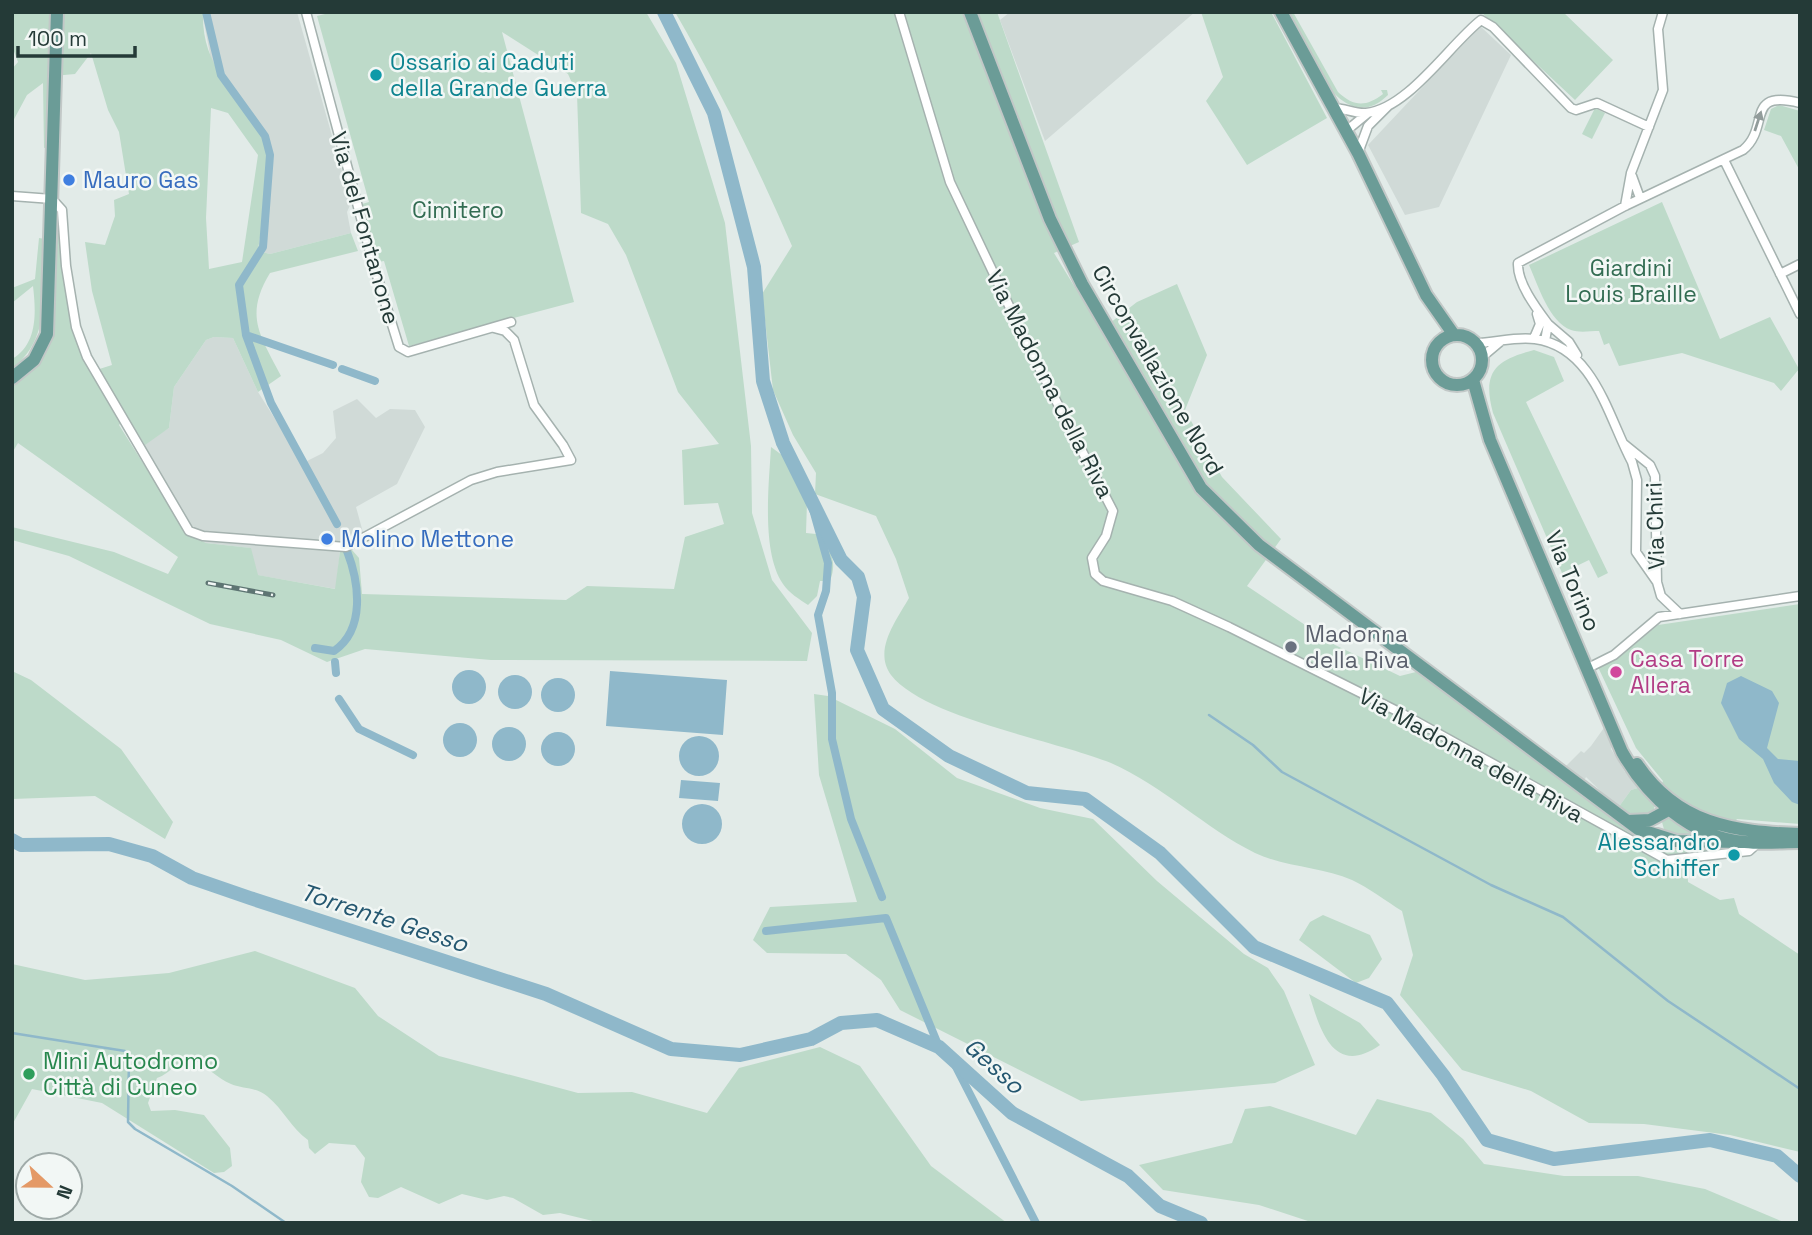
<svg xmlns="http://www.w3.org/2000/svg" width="1812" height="1235" font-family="'Space Grotesk',sans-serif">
<rect width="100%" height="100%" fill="#e2ebe8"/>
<path fill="#d0dad7" d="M202,12h95l54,191 -4,9 4,21 -81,21 -12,-3 12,-85 -6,-27 -52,-74z
M1010,12h185l-150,129 -45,-121z
M1480,26l31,29 -72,152 -34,8 -37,-70z
M214,337l19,1 25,54 45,71 20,-10 13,-15 -3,-27 24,-12 19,19 14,-9 25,1 10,17 -28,57 -41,23 8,29 -24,15 -4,38 -79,-14 -7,-27 -44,-5 -19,-10 -51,-84 33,-21 5,-41 32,-47z
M1606,725l7,15 -2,9 14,23h6l10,15 -10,3 -13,18 -32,-31 -2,4 -19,-14 16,-16 3,2 7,-7z"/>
<path fill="#bddac9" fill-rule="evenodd" d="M12,12h191c-2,59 38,80 60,125 16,32 -1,80 -5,114l12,3 81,-21 7,18 -88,22c-26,43 -10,62 11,103l-23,16 -25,-54 -19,-1 -8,3 -32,47 -5,41 -24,17 -18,-28 -8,8 68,108 19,10 45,5 7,27 77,14 5,-38 12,-1 7,8 3,36 204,6 21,-14 87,3 11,-52 39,-13 -6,-21 -34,2 -2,-55 37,-6 -41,-52 -52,-137 -18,-31 -27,-11 -4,-119 -9,-20 -66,-42 72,270 -165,44 -25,-85 -6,1 -16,-58 7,-2 -52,-186 16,-4h313l30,51 49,160 26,223 1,67 20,67 40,53 -5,28 -316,-1 -126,-11 -38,13 -46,-22 -71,-16 -141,-68 -57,-16v-13l102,25 54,22 10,-17 -160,-114 -6,10v-69l24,-19 10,-16 8,-116h6l12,94 18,45 22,-7 -20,-74 -7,-49 20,3 10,-29 -1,-16 15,-6 -10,-62 -11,-22 -17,-57 -16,21 -22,2v70l-9,2 -1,-65 -16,12 -15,28v-54l6,-7 -6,-16zM211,108l17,5 30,42 -16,107 -33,7 -3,-51z
M675,12h322l82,230 -25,11 47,77 36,-28 40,-18 30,71 -22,55 37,67 59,62 -34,47 88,59 65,31 16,-4 215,157 108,19 -52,8 1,26 32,18 14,-2 5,16 61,41v197l-70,-17 -86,-11 -55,-1 -58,-32 -69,-21 -62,-75 13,-40 -11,-44c-16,-10 -33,-23 -50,-31 -30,-13 -67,-13 -97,-27 -50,-25 -92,-67 -144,-90 -53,-22 -187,-45 -220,-88 -18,-25 5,-54 18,-77l-13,-39 -20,-43 -61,-22 1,-21 -23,-38 -20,-45 -11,-96 30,-48c-35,-81 -73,-158 -117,-234z
M1201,12h70l56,106 -80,47 -41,-64 17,-24z
M1286,12h7l45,80c16,15 28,15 45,2l-2,-4h6l1,5c-48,47 -84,-50 -102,-83z
M1481,12h82l50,48 -38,40z
M1779,105l21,6v60l-19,-35 -17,-6 7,-21z
M1595,108l10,5 -13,26 -10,-5z
M1662,202l58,137 50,-22 29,52 -18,22 -7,-8 -92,-30 -63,13 -10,-23 -5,2 -5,-14c-9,0 -20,2 -28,-1 -22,-8 -33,-45 -42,-65z
M39,238l6,1c-1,44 7,101 -33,129v-9c26,-15 24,-47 21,-73l-21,17v-15l23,-9z
M1534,350l20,7 10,24 -38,21 82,171 -10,5 -9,-18 -27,13 -69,-160c-11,-41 2,-53 41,-63z
M771,447l15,11 21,44 -1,31 10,1c14,15 22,26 14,47h-10l-3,15 -9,9c-9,-6 -19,-12 -25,-21 -22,-32 -14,-100 -12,-137z
M1800,604v220l-63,-5 -5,7 -22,-8 -49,-32 2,-5 -27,-33 -38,-81 19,-8 41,-34z
M12,671l19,9 90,69 52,73 -8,17 -70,-43 -83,3z
M814,694l14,2 67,33 62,49 83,30 53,11 64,62 87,73 24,14 16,23 31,74 -40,18 -194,18 -181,-91 -19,-30 -35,-26 -79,-1 -14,-13 17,-33 87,-5 -38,-127z
M1641,787l15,15 -4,13 -18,3 -16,-10 13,-18z
M1669,815l39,19 -17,4 -26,-5 -3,-11z
M1323,915l47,20 12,24 -13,19 -13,5 -57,-43 11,-18z
M255,951l100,37 23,28 61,40 139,37 54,-1 75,21 32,-45 81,-21 40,19 71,100 76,57h-406l-41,-10 -17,2 -30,-17 -9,-2 -17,4 -25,-6 -23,10 -38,-17 -23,11 -9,-1 -8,-15 4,-24 -10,-13 -26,-2 -14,11 -6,-6 -1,-8c-17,-12 -24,-30 -41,-44 -11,-9 -24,-7 -36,-12 -13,-5 -24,-18 -37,-24 -18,-1 -22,13 -37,18l-9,25 3,8 24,-1 29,5 26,33 2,18 -8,6 -10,1 -112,-70 -70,-14 -20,36v-161l73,16 84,-7z
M1309,994l51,29 20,22c-47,33 -60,-16 -71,-51z
M1377,1099l54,14 32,26 21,25 80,12h74l67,13 81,34h-472l-55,-18 -96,-15 -24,-25 93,-22 13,-34 25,-3 86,29z"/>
<path fill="#8fb8ca" d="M452 687a17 17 0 1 1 34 0a17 17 0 1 1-34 0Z
M610,671l117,9 -4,55 -117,-9z
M498 692a17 17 0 1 1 34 0a17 17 0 1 1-34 0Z
M1741,676l31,15 7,12 -12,45 11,11 22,2v44l-8,-3 -18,-19 -11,-24 -24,-20 -18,-36 6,-20z
M541 695a17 17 0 1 1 34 0a17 17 0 1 1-34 0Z
M443 740a17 17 0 1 1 34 0a17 17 0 1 1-34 0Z
M492 744a17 17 0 1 1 34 0a17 17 0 1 1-34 0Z
M541 749a17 17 0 1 1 34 0a17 17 0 1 1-34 0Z
M679 756a20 20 0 1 1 40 0a20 20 0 1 1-40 0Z
M681,780l39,3 -2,18 -39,-3z
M682 824a20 20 0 1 1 40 0a20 20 0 1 1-40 0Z"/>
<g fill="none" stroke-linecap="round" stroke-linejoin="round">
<path stroke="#8fb8ca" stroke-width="2.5" d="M1209,715l44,30 29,27 209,113 72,32 105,84 132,88
M12,1033l113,18 4,6 -1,65 7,7 97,57 54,37"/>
<path stroke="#8fb8ca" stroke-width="8" d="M206,12l15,63 44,61 5,19 -7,92 -24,38 7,50 87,30
M246,335l25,68 66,121
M342,369l33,12
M807,488l21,75 -2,28 -8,24 14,78v46l19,80 31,78
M315,648l19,3c32,-22 25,-69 13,-100
M335,662l1,11
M339,699l20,30 54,26
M766,931l120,-13 53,129
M955,1065l81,158"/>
<path stroke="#8fb8ca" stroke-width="14" d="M664,12l50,101 40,154 9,114 20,62 58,117 17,17 6,20 -7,53 26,59 66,47 78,37 58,6 75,54 94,94 133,56 56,72 44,65 67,19 156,-19 67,16 23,20
M12,840l9,5 88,-1 43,12 40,22 58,20 296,96 125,55 69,6 71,-16 30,-16 36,-3 62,27 73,66 116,63 32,30 41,17"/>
<defs>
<path id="minor" d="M306,12l67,251 26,84 9,5 103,-30
M899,12l51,170 82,172 81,157 -7,25 -14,22 3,16 8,7 69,20 57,26 174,87 264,146 82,-9 10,-9
M1333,108c12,0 22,6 33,5 42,-4 84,-69 115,-93l12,7 78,81 5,2 21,-7 52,24
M1346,131l22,-18
M1358,153l10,-27 20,-20
M1724,160l76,154
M1632,176l8,22
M12,196l40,3 10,11 4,56 10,61 11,30 102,174 14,5 143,11 125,-67 26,-8 74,-12 -8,-15 -29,-40 -20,-65 -9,-9 -11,-3
M1625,206l6,-33 32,-83 -5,-61 5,-17
M1780,274l20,-10
M1548,324l21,18 8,13
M1534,338l6,-14 -3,-10
M1545,341l3,-17c-12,-16 -31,-41 -30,-61l107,-57 118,-56c28,-23 1,-61 57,-47
M1475,343c20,0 40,-7 60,-4 59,8 73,78 97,123l5,18 -1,72 21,30
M1482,357l19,-16
M1624,444l26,21 5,11 2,106 4,14 19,18
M1588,668l26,-13 45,-38 141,-21"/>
<path id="primary" d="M970,12l80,207 32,65 119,204 58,57 379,284 38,12 66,1
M1281,12l77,141 68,142 28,40
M1432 360a25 25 0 1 1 50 0a25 25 0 1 1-50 0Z
M12,378l22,-18 13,-26 10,-322
M1473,380l17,60 132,312c25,44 69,86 123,90 18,2 37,0 55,0
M1637,764c40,60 96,68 163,70
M1628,821l22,-1 24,-13"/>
</defs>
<use href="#minor" stroke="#a5b2af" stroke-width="11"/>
<use href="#primary" stroke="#c2c8c7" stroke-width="16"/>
<use href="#minor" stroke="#fff" stroke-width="8"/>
<use href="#primary" stroke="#6b9c97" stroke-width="12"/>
<defs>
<path id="rail" d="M208,583l65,12"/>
</defs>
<use href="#rail" stroke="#5e7573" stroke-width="5"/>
<use href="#rail" stroke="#f2f7f5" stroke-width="2.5" stroke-dasharray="8" stroke-linecap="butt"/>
</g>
<defs><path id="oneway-solid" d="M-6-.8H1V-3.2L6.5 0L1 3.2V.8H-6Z" transform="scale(1.75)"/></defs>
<use fill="#929c9b" href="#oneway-solid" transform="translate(1758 121) rotate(-72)"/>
<g fill="#0f9aa8" stroke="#f2f7f5" stroke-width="2.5">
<circle cx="376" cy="75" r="7"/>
<circle cx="1734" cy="855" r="7"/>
</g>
<g fill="#3f7fe0" stroke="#f2f7f5" stroke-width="2.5">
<circle cx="69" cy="180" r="7"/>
<circle cx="327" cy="539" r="7"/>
</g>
<circle fill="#6b7280" stroke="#f2f7f5" stroke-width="2.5" cx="1291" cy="647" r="7"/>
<circle fill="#d1479c" stroke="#f2f7f5" stroke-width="2.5" cx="1616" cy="672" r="7"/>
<circle fill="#2e9e5b" stroke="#f2f7f5" stroke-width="2.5" cx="29" cy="1074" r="7"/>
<g text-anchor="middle" stroke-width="5" stroke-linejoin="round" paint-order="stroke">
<g font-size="23" fill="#0d838f" stroke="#f2f7f5" text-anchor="start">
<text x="390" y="70">Ossario ai Caduti<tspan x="390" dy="26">della Grande Guerra</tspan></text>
<text x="1720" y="850" text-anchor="end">Alessandro<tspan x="1720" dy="26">Schiffer</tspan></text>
</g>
<g font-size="23" fill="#366cbe" stroke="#f2f7f5" text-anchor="start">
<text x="83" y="188">Mauro Gas</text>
<text x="341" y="547">Molino Mettone</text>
</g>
<g font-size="23" fill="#326c52" stroke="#f2f7f5">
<text x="458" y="218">Cimitero</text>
<text x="1631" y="276">Giardini<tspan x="1631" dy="26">Louis Braille</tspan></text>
</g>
<g font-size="23" fill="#243a37" stroke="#f2f7f5">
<text transform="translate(365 228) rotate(74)" y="8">Via del Fontanone</text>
<text transform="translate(1158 370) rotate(60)" y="8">Circonvallazione Nord</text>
<text transform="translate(1050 384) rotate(63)" y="8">Via Madonna della Riva</text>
<text transform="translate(1655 526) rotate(-92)" y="8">Via Chiri</text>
<text transform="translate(1573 581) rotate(67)" y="8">Via Torino</text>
<text transform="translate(1471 755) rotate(29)" y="8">Via Madonna della Riva</text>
</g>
<g font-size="23" fill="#5b616d" stroke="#f2f7f5" text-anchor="start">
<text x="1305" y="642">Madonna<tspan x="1305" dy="26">della Riva</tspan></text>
</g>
<g font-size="23" fill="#b23c85" stroke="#f2f7f5" text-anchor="start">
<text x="1630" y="667">Casa Torre<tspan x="1630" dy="26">Allera</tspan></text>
</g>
<g font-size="23" fill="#27864d" stroke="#f2f7f5" text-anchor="start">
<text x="43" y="1069">Mini Autodromo<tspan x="43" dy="26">Città di Cuneo</tspan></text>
</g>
<g font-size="24" font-style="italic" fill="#245770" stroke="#f2f7f5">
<text transform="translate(384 918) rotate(18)" y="8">Torrente Gesso</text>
<text transform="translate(994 1066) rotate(42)" y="8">Gesso</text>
</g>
</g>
<rect width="1812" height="1235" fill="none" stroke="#243a37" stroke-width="28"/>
<g transform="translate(49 1186) rotate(112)"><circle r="33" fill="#f2f7f5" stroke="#a0aba9" stroke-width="2"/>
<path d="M0-5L12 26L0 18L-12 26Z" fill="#e49966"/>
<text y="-10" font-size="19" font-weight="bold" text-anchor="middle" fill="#243a37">N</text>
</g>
<path d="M18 46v10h117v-10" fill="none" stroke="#243a37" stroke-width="3.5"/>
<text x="28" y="46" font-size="21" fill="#243a37" stroke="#f2f7f5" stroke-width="5" paint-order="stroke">100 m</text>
</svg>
